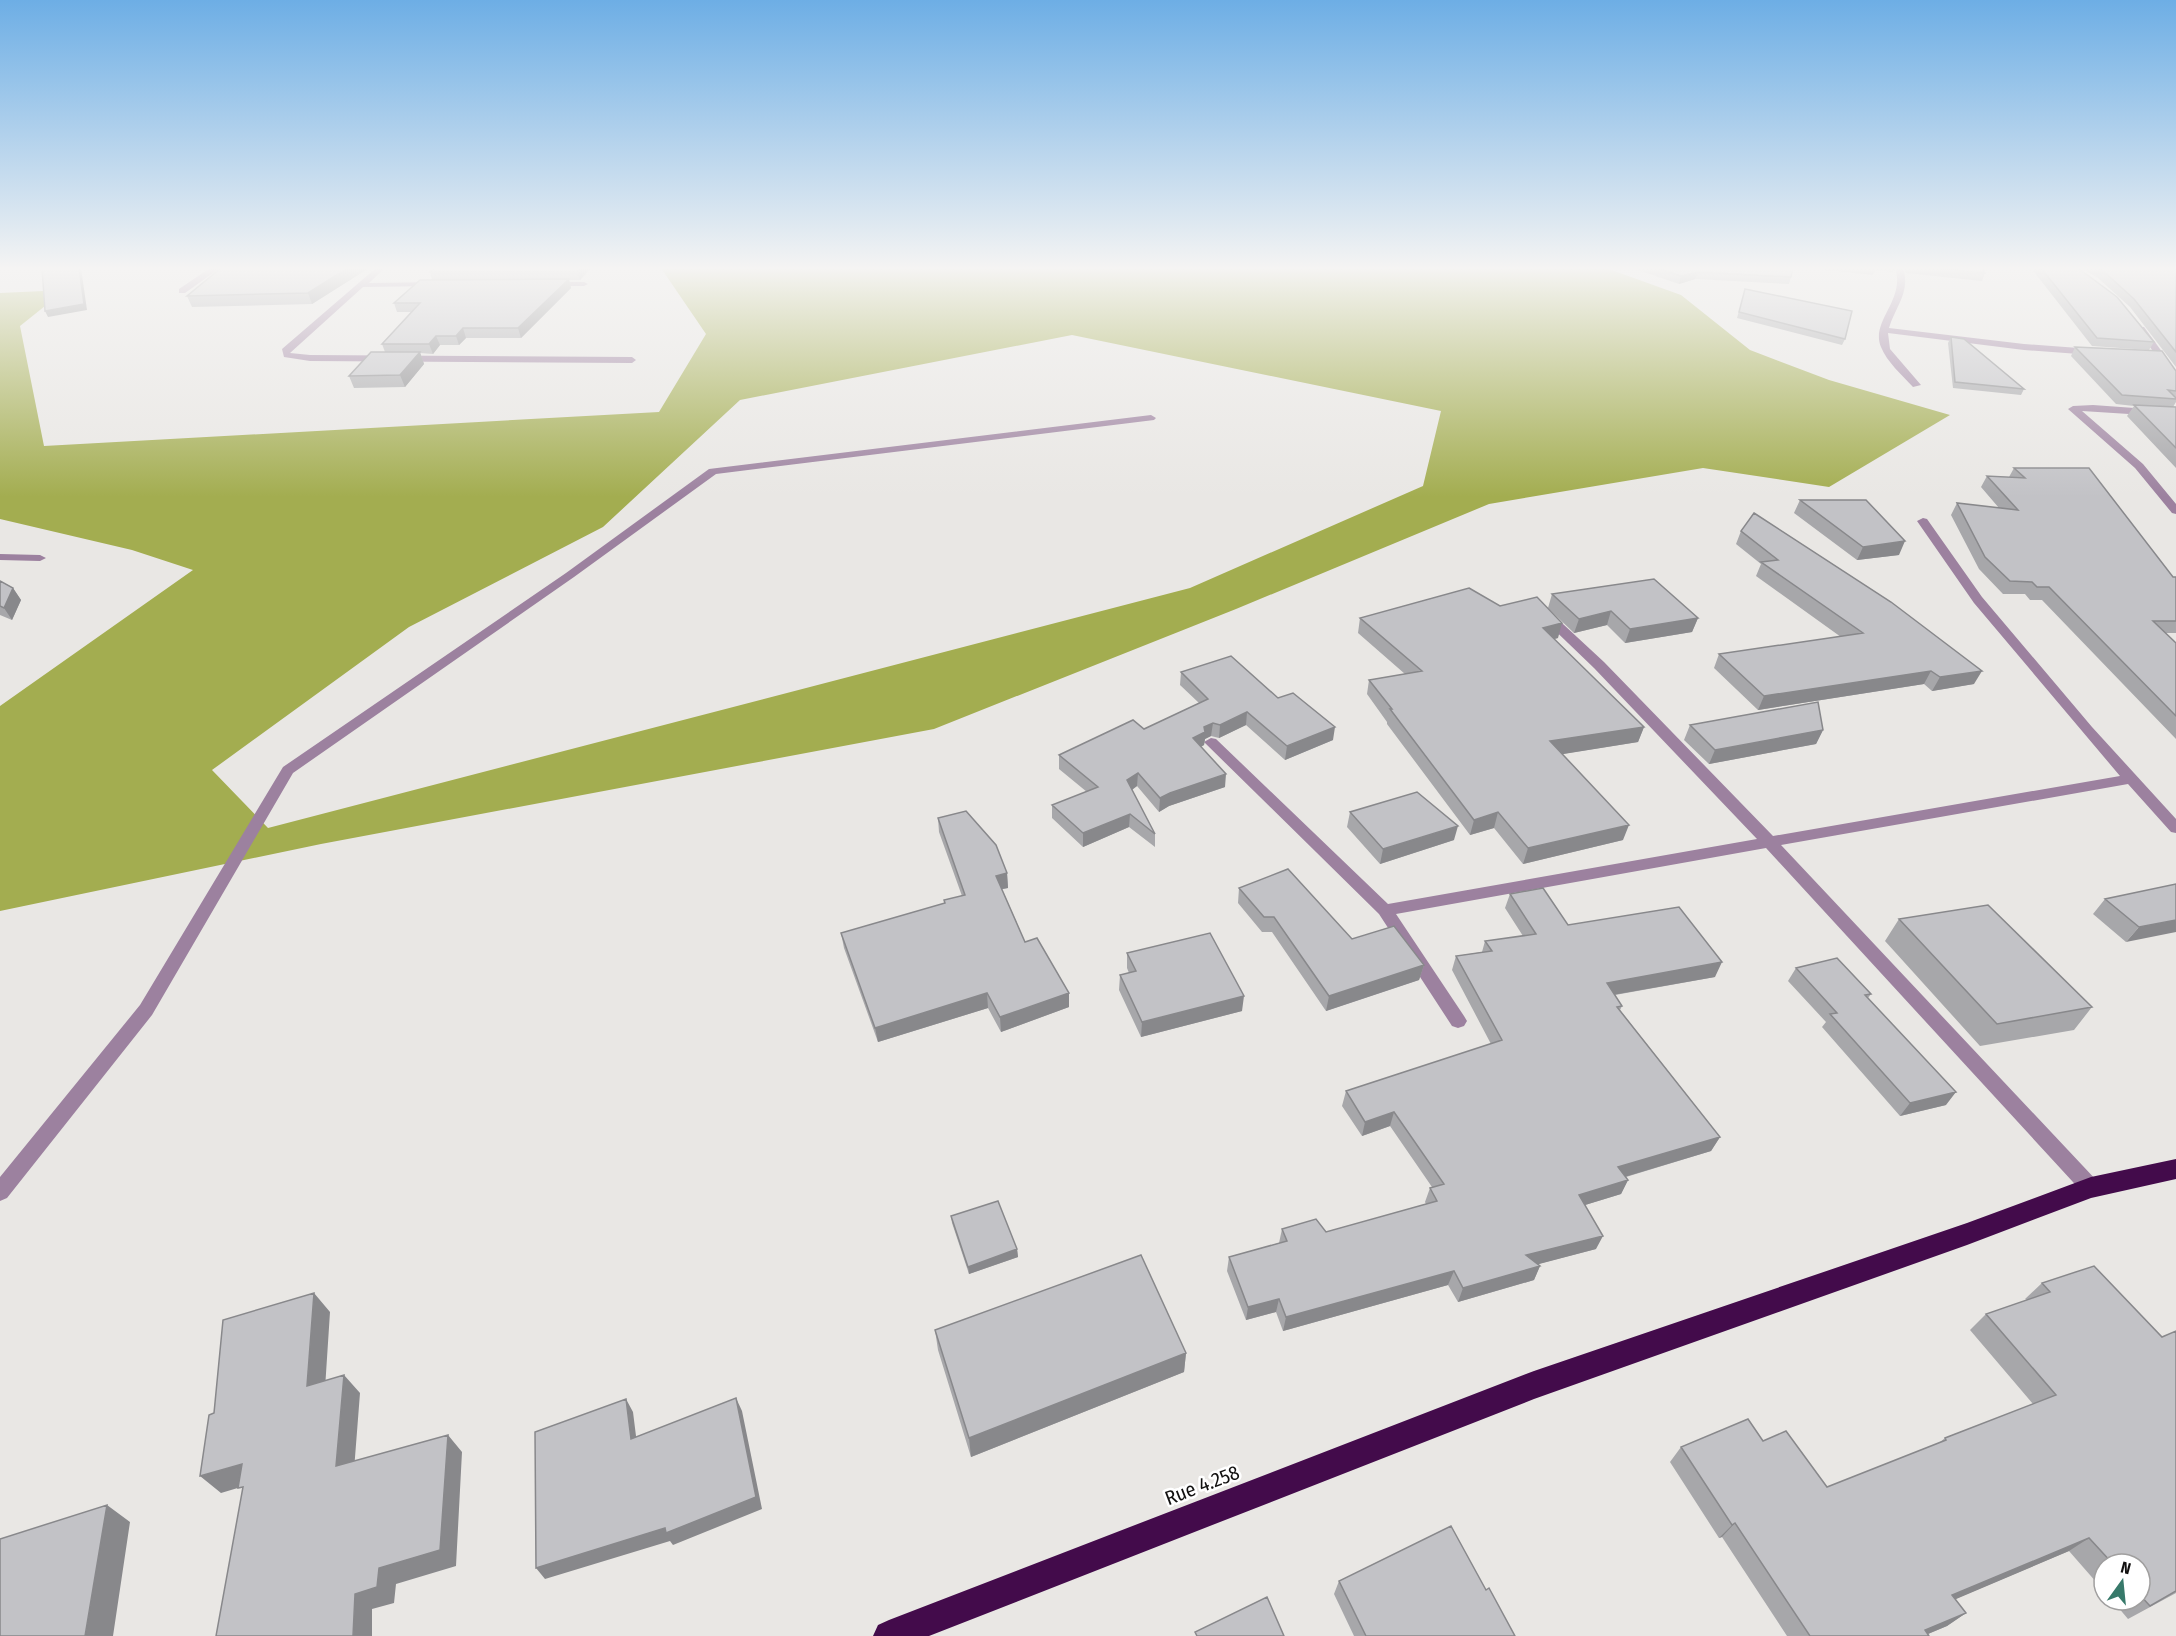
<svg xmlns="http://www.w3.org/2000/svg" width="2176" height="1636" font-family="'Fira Sans Condensed',sans-serif">
<rect width="100%" height="100%" fill="#e9e7e4"/>
<path fill="#a3ad50" fill-rule="evenodd" d="M661,268h945l75,27 69,55 79,30 121,35 -121,72 -126,-19 -214,36 -253,105 -302,120 -613,115 -321,67v-205l193,-136 -61,-20 -132,-31v-226l65,-3 -45,36 24,120 615,-34 47,-78zM1072,335l369,76 -18,75 -233,102 -922,240 -56,-58 197,-143 194,-100 137,-127z"/>
<g fill="none" stroke-linecap="round" stroke-linejoin="round">
<path fill="#9c819f" fill-rule="evenodd" d="M210,268h10l-35,25h-6v-4z
M376,268h9l-16,15 65,-1 4,2 -4,2 -71,1 -73,66 20,2 322,2 4,3 -4,3 -322,-2 -26,-4 -2,-8z
M1895,268h8c8,24 -8,39 -14,60l135,16 68,5 4,3 -4,3 -68,-5 -136,-17 2,16 31,36 -8,2c-11,-12 -26,-25 -32,-40 -11,-26 25,-47 14,-79z
M551,282h33l4,2 -4,2h-36v-4z
M2138,327h6l32,44v9l-3,-1 -36,-50z
M2093,405l83,6v6l-94,-6 61,53 33,40v10l-4,-1 -37,-45 -67,-59 5,-3z
M1151,415l5,3 -2,2 -438,54 -142,103 -281,196 -141,242 -145,183 -7,3v-24l140,-172 143,-238 283,-194 143,-104z
M1923,518l4,1 55,78 110,130 84,92v14l-5,-1 -43,-48 -347,61 317,337 3,6 -3,6 -7,3 -7,-3 -318,-346 -370,66 68,102 3,5 -3,5 -6,2 -6,-2 -73,-112 -175,-172 7,-4 5,1 172,165 369,-65 -163,-171 -52,-50 -2,-3 6,-4 4,1 54,50 169,174 347,-60 -146,-173 -57,-82z
M0,554l40,1 6,3 -6,3 -40,-1z"/>
<path fill="#430b4b" fill-rule="evenodd" d="M2176,1159v20l-85,19 -124,47 -433,154 -605,237h-56l5,-11 11,-5 645,-249 433,-148 124,-46z"/>
</g>
<path fill="#a7a7aa" d="M221,268h148l-57,36 -120,3 -5,-11z
M434,268h157l-11,12h-11l2,8 -50,50h-55l-7,7h-19l-7,9 -13,-1 4,11 -19,23 -51,1 -5,-12 36,-24 -3,-8 29,-32h-14l-3,-9 38,-23 -2,-8z
M1632,268h161l-2,9 -2,7 -94,-5 -16,5z
M1807,268h88l-2,4 -18,-2 -2,5z
M1904,268h78l3,5 -3,8 -76,-8z
M2031,268h145v99l-46,-60 -32,-29 -15,-9 -4,-1 75,74 -5,8 -57,-4z
M1745,289l100,50 -3,6 -105,-27z
M1951,337l73,52 -3,6 -68,-7 -5,-45z
M2075,347l101,24v31l-3,5h3v61l-49,-52 7,-10 -18,-2 -45,-48z
M2014,468l159,109h3v56h-11l11,10v96l-134,-139h-12l-5,-6h-22l-24,-25 -28,-54 6,-12 42,5 -18,-21 6,-11 22,1z
M1800,500l99,55 -42,5 -63,-47z
M1741,531l233,153 -42,7 -8,-7 -166,26 -44,-42 5,-14 122,-17 -85,-61 5,-12 -25,-20z
M0,581l13,7 8,12 -9,20 -12,-5z
M1552,594l146,24 -6,14 -67,11 -18,-18 -33,8 -26,-25z
M1500,606l58,32 -4,1 90,88 -6,15 -76,12 61,86 -100,24 -29,-36 -24,7 -83,-111v-2l-20,-28 2,-14 36,-6 -47,-41 2,-15z
M1181,672l97,26 55,42 -48,20 -39,-35 -27,13 -8,-2 -6,3 -1,6 -3,2 24,40 -56,19 -10,6 -22,-26 -5,4 23,44v13l-26,-20 -46,20 -31,-29v-13l35,-13 -28,-23v-14l85,-26 55,-26 -19,-18z
M1690,725l133,5 -7,14 -107,20 -25,-24z
M1350,812l104,28 -74,24 -33,-37z
M938,818l69,55 1,15 -6,1 23,53 44,51v14l-68,25 -13,-24 -110,34 -34,-94 -3,-15 103,-29v-4l18,-4 -23,-64z
M2176,884l-50,58 -33,-28 12,-15z
M1239,888l113,51 72,26 -5,15 -93,31 -54,-79h-10l-24,-29z
M1510,894l58,31 147,52 -100,18 7,11 -2,4 100,127 -9,14 -85,26 2,3 -7,14 -36,11 11,44 -58,15 2,2 -6,14 -76,22 -10,-17 -165,46 -7,-19 -30,8 -19,-49 2,-14 50,-14 3,-14 44,3 100,-28 -1,-2 5,-14 2,-1 -42,-61 -28,10 -20,-30 4,-15 145,-47 -39,-74 4,-14 26,-4 3,-11 38,-5 -18,-28z
M1899,919l193,88 -18,23 -94,16 -95,-105z
M1127,953l115,58 -101,26 -22,-47 1,-15 9,-2 -2,-5z
M1796,968l75,26 -3,4 78,107 -46,11 -78,-89 4,-5 -38,-41z
M951,1216l66,33 1,8 -49,17 -17,-51z
M2042,1283l120,54 14,-6v262l-48,26 -16,-19h28v-36h-36v27l-35,-40 -114,48 11,14 -19,13 -19,8 1,2h-142l-65,-99 -3,1 -49,-76 11,-15 82,-6 64,46 112,-44 6,-5 88,-34 -63,-74 16,-16 41,-14 -2,-1z
M935,1330l251,23 -2,19 -213,85 -33,-107z
M1339,1581l147,9 29,46h-161l-20,-42z"/>
<path fill="#88888b" d="M79,268h2l6,42 -39,7 -3,-6z
M348,268h21l-57,36 -4,-11z
M581,268h10l-11,12 -3,-9z
M1698,272l-3,7 -16,5 2,-8z
M569,279l2,9 -50,50 -3,-10z
M463,328l3,10 -7,7 -3,-9z
M436,336l4,9 -7,9 -4,-10z
M420,352l4,12 -19,23 -5,-12z
M1905,541l-6,14 -42,5 6,-13z
M13,588l8,12 -9,20 -8,-12z
M1611,611l-4,14 -33,8 5,-14z
M1698,618l-6,14 -67,11 5,-14z
M1562,623l-4,15 -19,5 4,-15z
M1931,671l-7,13 -166,26 6,-14z
M1982,671l-8,13 -42,7 8,-14z
M1247,712l-1,13 -27,13 1,-13z
M1213,723l-2,13 -6,3 -1,6 -12,6 1,-13 11,-11z
M1335,727l-2,13 -48,20 2,-14z
M1644,727l-6,15 -93,15 5,-16z
M1823,730l-7,14 -107,20 6,-14z
M1138,773l-1,13 -11,8 1,-14z
M1226,774l-1,13 -56,19 -10,6 1,-14 10,-5z
M1498,812l-4,16 -24,7 4,-15z
M1130,814l-1,13 -46,20v-14z
M1629,825l-6,15 -100,24 5,-16z
M1458,826l-4,14 -74,24 3,-15z
M1007,873l1,15 -11,2 -1,-14z
M2176,920v12l-50,10 13,-15z
M1722,962l-7,15 -114,20 6,-14z
M1424,965l-5,15 -93,31 3,-15z
M987,993l1,15 -110,34 -3,-14z
M1069,993v14l-68,25 -1,-15z
M1244,996l-2,15 -101,26 1,-15z
M1956,1092l-10,13 -46,11 10,-13z
M1394,1112l-4,14 -28,10 3,-14z
M1720,1137l-9,14 -100,30 7,-14z
M1628,1180l-7,14 -49,15 7,-14z
M1603,1236l-7,13 -76,20 6,-14z
M1017,1249l1,8 -49,17 -1,-7z
M1540,1266l-6,14 -76,22 5,-14z
M1454,1271l-6,14 -165,46 3,-14z
M314,1293l16,19 -6,92 -17,-18z
M1279,1299l-3,13 -30,8 2,-13z
M1186,1353l-2,19 -213,85 -2,-19z
M344,1375l16,18 -7,90 -17,-17z
M736,1398l6,13 20,98 -89,36 -3,-4 -125,38 -9,-11z
M626,1399l7,13 5,40 -7,-13z
M448,1435l14,17 -6,114 -60,18 -2,19 -22,6v27h-19l2,-42 24,-26z
M242,1464l19,17 -40,12 -21,-17z
M107,1505l23,17 -17,114h-28z
M1735,1523l-13,14 -3,1 13,-13z
M2089,1538l-20,13 -134,57 17,-13z
M1966,1613l-19,13 -24,10 2,-6z"/>
<path fill="#c2c2c6" stroke="#88888b" stroke-width="1.5" d="M42,268h37l5,36 -39,7z
M221,268h127l-40,25 -121,3z
M434,268h147l-4,3 -147,1z
M1657,268h136l-2,9 -93,-5 -17,4z
M1936,268h46l3,5z
M2041,268h37l39,29 37,45 -57,-4z
M2100,268h76v84l-42,-53z
M569,279l-51,49h-55l-7,8h-20l-7,8h-47l38,-41h-26l26,-23z
M1745,289l107,22 -7,28 -106,-27z
M1951,337l13,2 60,50 -69,-7z
M2075,347l87,4 14,20v20l-8,-1 8,8v1l-54,-4z
M371,352h49l-20,23 -51,1z
M2134,405l42,2v41z
M2014,468h75l84,109h3v44h-23l23,22v73l-127,-129h-12l-5,-5 -22,-1 -25,-24 -28,-54 61,7 -31,-34 38,2z
M1800,500h66l39,41 -42,6z
M1754,513l137,89 91,69 -42,6 -9,-6 -167,25 -45,-42 144,-21 -102,-71 17,-2 -37,-29z
M1654,579l44,39 -68,11 -19,-18 -32,8 -27,-25z
M0,581l13,7 -9,20 -4,-2z
M1469,588l31,18 37,-9 25,26 -19,5 101,99 -94,14 79,84 -101,23 -30,-36 -24,8 -84,-111h2l-23,-29 53,-9 -62,-53z
M1231,656l47,42 15,-5 42,34 -48,19 -40,-34 -27,13 -7,-2 -9,4 1,5 -12,6 33,36 -56,19 -10,5 -22,-25 -11,7 28,54 -25,-20 -47,19 -31,-28 46,-18 -39,-32 74,-35 11,9 64,-30 -27,-27z
M1818,702l5,28 -108,20 -25,-25z
M1417,792l41,34 -75,23 -33,-37z
M966,811l30,34 11,28 -11,3 29,66 12,-4 32,55 -69,24 -13,-24 -112,35 -34,-95 104,-30 -1,-3 21,-5 -27,-77z
M1288,869l64,70 42,-13 30,39 -95,31 -55,-79h-10l-25,-29z
M2176,884v36l-37,7 -34,-28z
M1543,888l25,37 111,-18 43,55 -115,21 15,23 -5,1 103,130 -102,30 10,13 -49,15 24,41 -77,19 14,11 -77,22 -9,-17 -168,46 -7,-18 -31,8 -19,-50 58,-16 -5,-12 34,-10 10,13 111,-31 -7,-13 14,-4 -50,-72 -29,10 -19,-31 156,-51 -46,-84 36,-5 -7,-10 51,-7 -26,-40z
M1988,905l104,102 -95,17 -98,-105z
M1210,933l34,63 -102,26 -22,-47 16,-4 -9,-18z
M1837,958l34,36 -6,1 91,97 -46,11 -80,-89 7,-1 -41,-45z
M998,1201l19,48 -49,18 -17,-51z
M1141,1255l45,98 -217,85 -34,-108z
M2094,1266l68,71 14,-6v260l-26,15 -10,-11v-31h-27l-24,-26 -137,57 14,18 -41,17 4,6h-119l-75,-113 -3,2 -51,-78 67,-28 15,22 23,-10 41,56 119,-47 -1,-2 111,-43 -70,-81 64,-22 -8,-9z
M314,1293l-7,93 37,-11 -8,91 112,-31 -8,115 -61,18 -2,19 -22,7 -2,42h-137l27,-149 -5,1 4,-24 -42,12 9,-61 5,-2 9,-93z
M736,1398l20,99 -90,36 -1,-5 -129,40 -1,-136 91,-33 5,40z
M107,1505l-22,131h-85v-97z
M1451,1526l35,64 3,-2 26,48h-149l-27,-55z
M1267,1597l17,39h-87l-2,-4z"/>
<linearGradient id="sky" x2="0" y2="1"><stop stop-color="#6daee5"/><stop offset="0.54" stop-color="#f5f4f3"/><stop offset="1" stop-color="#f5f4f3" stop-opacity="0"/></linearGradient>
<rect width="2176" height="497" fill="url(#sky)"/>
<g text-anchor="middle" stroke-width="5" stroke-linejoin="round" paint-order="stroke">
<g font-size="20" fill="#11100f" stroke="#fff">
<text transform="translate(1202 1485) rotate(-21)" y="7">Rue 4.258</text>
</g>
</g>
<g transform="translate(2122 1582) rotate(15)"><circle r="28" fill="#ffffff" stroke="#a09f9f" stroke-width="1.5"/>
<path d="M0-4.5L10 22L0 15L-10 22Z" fill="#37796a"/>
<text y="-9" font-size="16" font-weight="bold" text-anchor="middle" fill="#11100f">N</text>
</g>
</svg>
